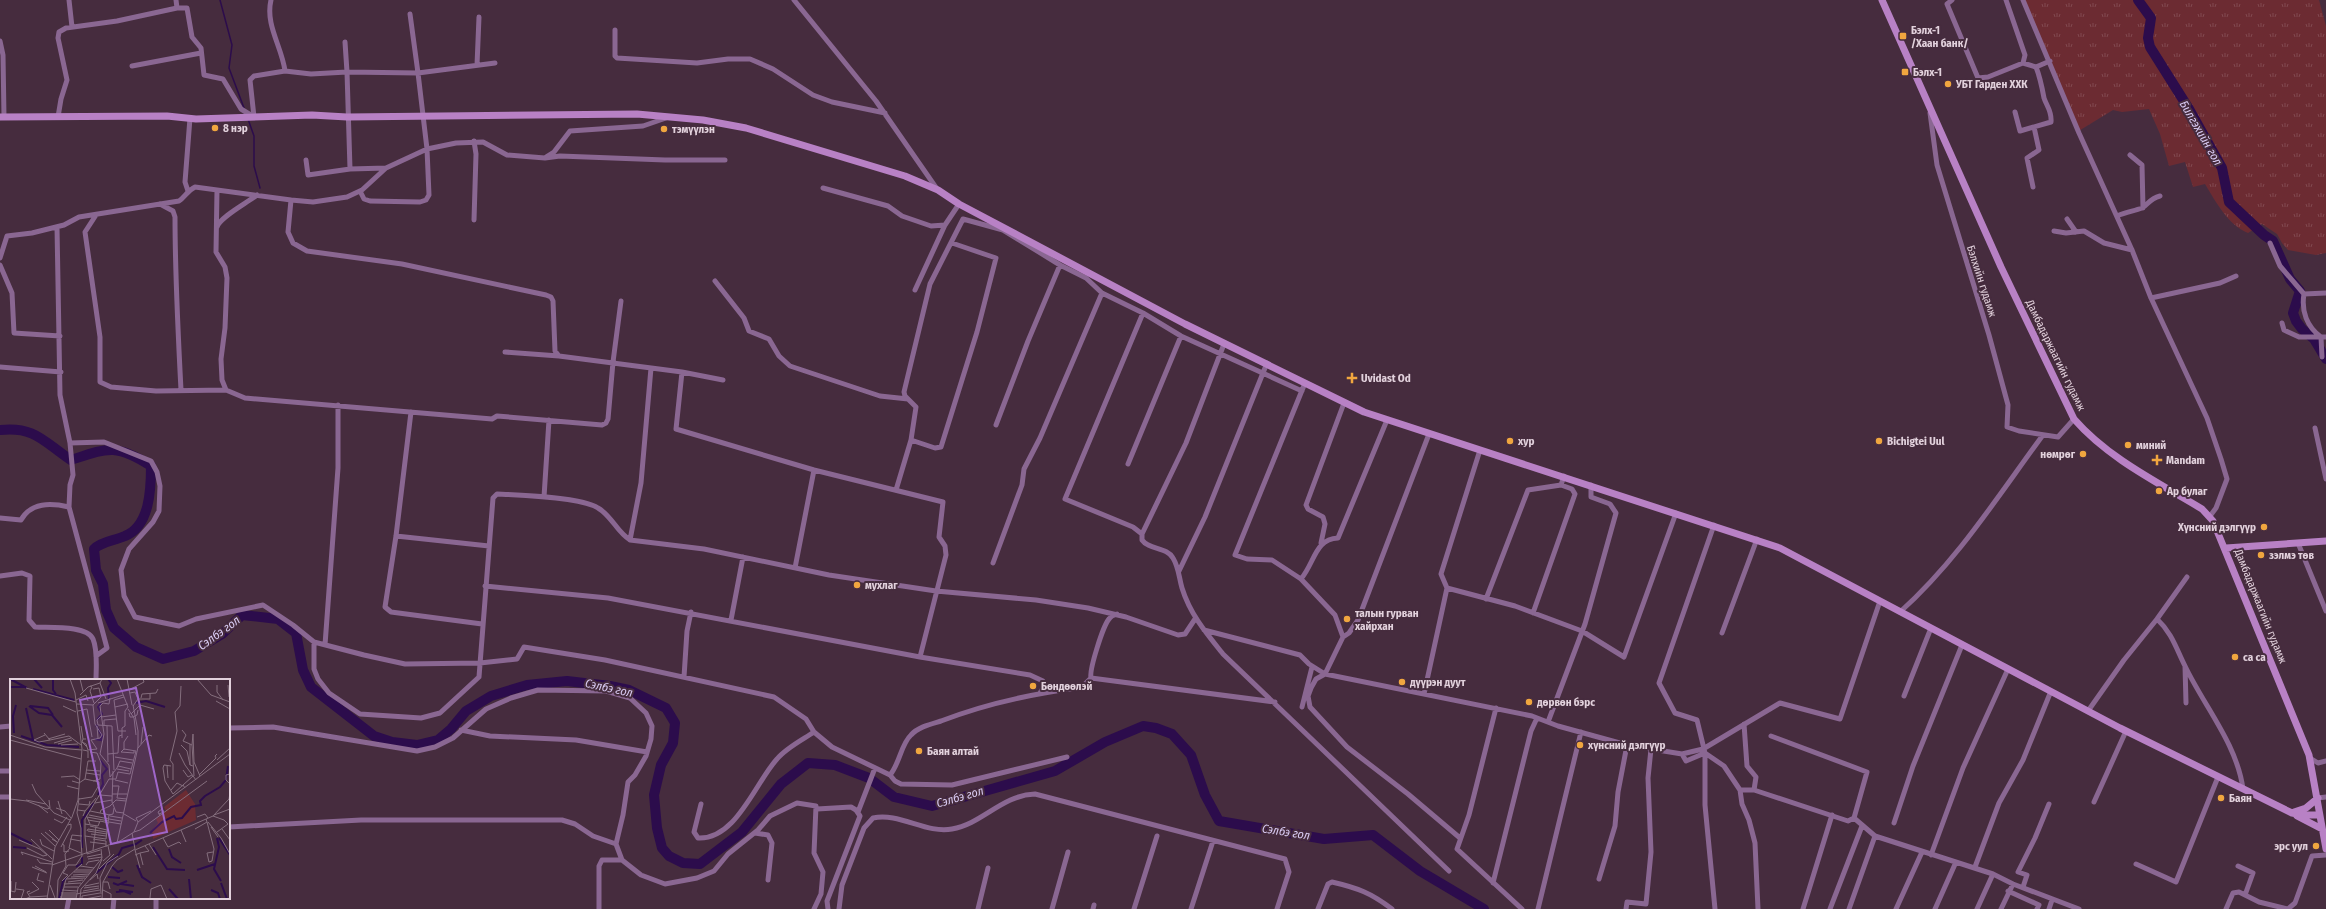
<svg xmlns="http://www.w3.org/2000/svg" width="2326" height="909" font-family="'Fira Sans Condensed',sans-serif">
<defs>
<pattern id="grass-tufts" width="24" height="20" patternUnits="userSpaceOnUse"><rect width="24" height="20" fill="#6c2b32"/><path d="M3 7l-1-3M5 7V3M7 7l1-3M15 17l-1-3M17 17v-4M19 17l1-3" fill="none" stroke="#81494f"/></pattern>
</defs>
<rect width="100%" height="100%" fill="#462c3e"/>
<path fill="url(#grass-tufts)" d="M2024,0h295l7,26v227l-10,2 -28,-5 -6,-7 -5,-9 -15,-10 -14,9c-20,-8 -32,-31 -43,-49l-12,3 -8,-25 -16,4 -9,-32 -11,-25 -27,3 -9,-2 -36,22z"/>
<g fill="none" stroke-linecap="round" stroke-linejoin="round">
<path stroke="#2c0c4c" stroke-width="1.5" d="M220,0l12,45 -3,23 15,40
M248,119l6,17v30l6,22"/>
<path stroke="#2c0c4c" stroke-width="10" d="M2138,0l13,18 -3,20 2,9 39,62 33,59 7,34 35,33 9,6 17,38 10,12 -7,22 3,8 6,8 12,10 12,20
M0,430c35,-4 44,12 71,30 36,-12 45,-17 80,6 0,23 -1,60 -26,70 -11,5 -23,5 -31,13l2,21 7,14 3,26 8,18 22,19 27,12 31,-8 28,-17 20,-19 36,4 18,14 7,37 8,17 63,49 18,6 25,3 21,-5 13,-11 15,-18 25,-15 36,-11 40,-4 43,5 19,4 37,18 9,15 -2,20 -12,22 -7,30 3,33 5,20 7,8 14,7 17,1 42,-32 39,-48 27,-21 27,2 34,13 25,19 38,9 123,-35 50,-29 38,-16 13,2 16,6 19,21 14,40 14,26 105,18 49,-4 47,36 64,38"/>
<path stroke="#8a6792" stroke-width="5" d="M69,0l3,27
M176,0l1,8h10l5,29 9,11 3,27 19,4 18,30 13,8
M271,0c-6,25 11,47 14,71l26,3 36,-2 3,97 36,-1
M794,0l82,101 61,88
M1952,0l-5,4 31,74 10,-1 35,-14 13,4 14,-6
M2006,0l19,55 -2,8
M2023,0l56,133 53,117 19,48 56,120 14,41 6,20 -11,29 -6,8
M410,14l8,59 77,-10
M615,30v26l2,2 80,5 31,-4h22l23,10 40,26 19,7 53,11
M0,41l3,14 1,62
M345,42l2,30 71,1 9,76 2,46 -3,5 -6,2 -50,-1 -6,-2 -4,-8
M477,65l2,-48
M132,66l69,-13
M2015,112l5,19 31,-9c1,-11 -4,-15 -7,-24 -2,-11 -4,-21 -8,-31
M1930,113l7,52 52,170 19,70 -1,22 12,4 39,6 16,-18
M58,117l3,-18 6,-19 -9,-42 1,-6 7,-4 51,-7 60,-13
M254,117l-4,-37 4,-4 31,-5
M474,141l2,13 -2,66
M2130,155l12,10 1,43
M546,157l8,-5 16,-21 73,-5 23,-8
M306,160l2,15 42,-6
M2033,187l-6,-29 12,-8 -5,-23
M823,188l65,18 14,10 29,10 14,-1 14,-21
M217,190l-1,62 9,15 2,11 -2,50 -4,31 1,21 4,10
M188,191l-3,-9 5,-64
M291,200l22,2 34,-5 15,-7 24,-22 41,-19 29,-6 27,-1 24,13 38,3 15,-2 105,4h60
M160,204l13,7 2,6c0,58 3,116 6,173
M96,215l-11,17 15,105v45l11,5 45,4 70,-1 19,8 247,21 5,-3 105,9 4,-2 2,-4 5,-57 8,-61
M2117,216c9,-4 17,-5 25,-8 6,-3 7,-9 18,-12
M2067,219l9,13
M57,227l3,168 10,48 3,32 -3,10 -1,22 38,141 -11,8
M217,227c3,-10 30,-24 40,-32
M2054,231l12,2 18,-2 20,12 28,7
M952,243l44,15 -19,74 -36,115 -6,1 -24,-8 5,-33 -11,-11 -1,-4 26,-108 33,-65 40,11 57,35 26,13 16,15 41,20 38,23 121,55
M2270,243l10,23 24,28c-3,17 3,33 17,43l1,20
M0,258l7,-22 25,-3 32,-8 15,-8 100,-16c6,-4 8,-10 16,-14l96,13 -3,32 5,11 14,8 95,13 144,31 5,2 2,4 2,50 4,5 123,16 41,8
M0,265l12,28 2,40 46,3
M715,281l29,37 5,13 20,8 10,17 11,10 90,30 28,3
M915,290l30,-65
M2304,294l22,-1
M2151,298l69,-15 16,-7
M1143,313l-78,186 68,28 9,7v6c7,10 25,7 31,18 6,10 6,20 9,30 8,26 24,45 41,66l226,217
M2282,323l2,7 15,7h27
M505,352l54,4
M0,367l61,5
M682,372l-6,57 138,41 129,32 -4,35 6,9 1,9 -26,102
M1305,383l-70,172 12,4 25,1 29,19 34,36 8,22 -18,37 -9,5 -5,9 -3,8 2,11 37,40 61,47 52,44
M411,412l-15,124 -11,71 6,5 91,12
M996,425l32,-84 32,-76
M2315,428l11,51
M70,443l34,-1 47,19 6,11 3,14 -1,25 -6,11 -24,27 -8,21 3,26 11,21 44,9 17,-7 67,-14 30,20 21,17 50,13 41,9 75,-1 37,-4 7,-12 81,13 169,37 32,22 8,13 18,15 58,28c10,-12 11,-31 21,-40 7,-8 20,-11 30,-14 44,-17 90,-27 136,-33l5,-1 9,-9 184,24
M1128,464l53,-128
M896,490l15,-50
M544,497l5,-77
M0,518l21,2c10,-18 30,-17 48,-13
M1714,525l-55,158 16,30 22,7 8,33 19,13 16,24 2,14 7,16 6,23 3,66
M1142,534l44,-91 38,-99
M396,536l93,10
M630,540l11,-57 10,-115
M1321,543l4,-19 -2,-7 -15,-8 -2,-4 38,-102
M2298,543l28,68
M993,563l29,-78 2,-16 16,-31 62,-145
M795,568l19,-98
M1179,571l26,-54 62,-154
M0,576l22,-3 8,3 -1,44 6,7c14,1 52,-2 58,12 5,12 3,29 3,41
M1301,579c14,-17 14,-40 37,-41l49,-118
M485,586l123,12 312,59 110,18 13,6v7l-3,5
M1447,588l-6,-14 39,-124
M1486,599l42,-109 33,-5 3,-9
M1900,612c57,-51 98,-116 143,-177
M1533,613l42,-119 -3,-5 -11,-4
M2157,619c15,14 19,29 28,47 19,40 52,78 58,123
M731,620l12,-63
M1204,630l96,25 9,9 16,10 207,42 26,10 69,19 55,9 21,-5 77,-46 60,16 40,-118
M1722,633l35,-94
M1343,637l6,-4 9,-13 71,-186
M314,642v27l4,10 11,14 31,21 61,4 19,-5 39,-36 14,-179 4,-4c22,1 85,3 101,14 14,8 18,23 32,32l74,9 125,26 107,16 100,9 52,8 38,9 52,18 7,-1 10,-15
M325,645l13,-177v-63
M2185,666l1,37
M684,677l3,-46 4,-19
M1091,678c-2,-8 12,-52 18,-59 2,-3 5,-4 8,-5
M1424,694l23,-106 68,18 67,25 42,26 52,-144
M1904,696l27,-68
M1302,707l10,-40
M1496,708l-27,107 -12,34 65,60
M2088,711l36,-51 33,-41 30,-42
M1548,722l37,-98 31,-111 -6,-9 -19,-7v-12
M1744,724l3,42 9,11 -2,13
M0,727l11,-1
M229,728l44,-1 144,24 18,-4 18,-9 33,-29 25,-11 27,-8 68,1 24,7 16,15 6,13 -1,13 -5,17 -11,19 -7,7 -5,33 -7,29 6,16 19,15 24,9 32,-6 17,-7 14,-17 30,-24 12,-14 27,-13 19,3 -2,47 9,19 -2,22 -7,15
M461,730l29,6 86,4 71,12
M1771,736l96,36 -13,46 21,18 118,38 20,10 66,25
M1682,754l4,7 19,-8v52l10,104
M2310,758l8,5 8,-2
M0,771h11
M890,775l5,6 6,3 51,1 115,-28
M1740,790h14l94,31 6,-3
M0,797h11
M2318,798l8,-1
M2094,802l32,-71
M701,804l-7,28 4,6c38,2 57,-55 79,-79 9,-11 25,-19 37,-27
M817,809l34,-2 5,3 4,6 -33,85 1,8
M858,812l17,-44
M1894,823l19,-57 49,-121
M229,827l132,-7h201l13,4 18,12 23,8
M755,833l13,2 4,8 -4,37
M1931,855l32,-87 45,-99
M2136,864l40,18 42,-105
M2238,866l15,7 -8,22
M1975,867l24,-64 24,-43 28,-69
M1599,879l16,-53 3,-34 9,-47
M1493,883l38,-152 6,-13
M2023,887l4,-12 -9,-3 17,-34 14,-34
M2008,891l31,14 -2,4
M156,898v11
M67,909l2,-11
M113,909l1,-11
M599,909v-43l3,-6h20
M839,909l3,-24 22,-57 9,-10c26,-6 53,16 79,11 30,-5 50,-34 83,-35l250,65 4,13 -12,37
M978,909l10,-41
M1052,909l16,-57
M1093,909l1,-4
M1134,909l23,-73
M1191,909l22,-68
M1318,909l10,-25 4,-2c26,6 39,11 60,27
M1538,909l43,-177
M1626,909l1,-7 19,2 5,-52 -3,-74 3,-29
M1803,909l29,-94
M1830,909l32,-83
M1849,909l26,-73
M1896,909l26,-57
M1935,909l21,-47
M1977,909l16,-35
M2001,909l12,-25
M2049,909l3,-9
M2226,909l7,-16 6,-1 20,10 29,7 7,-6 17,-47 14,-1"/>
<path stroke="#b881c5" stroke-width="7" d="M1882,0l119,267 73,152c34,39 83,63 128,90l11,12 96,234 17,94
M0,117l167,-1 29,3 116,-4 35,2 290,-3 66,6 43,8 159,48 33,14 21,14 226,120 179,88 416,136 340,180 172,85 10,2h17
M2226,548l100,-7
M2294,812l12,-4 12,-10
M2297,816l25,13"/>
</g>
<g fill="#f0a63f" stroke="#462c3e" stroke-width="1.5">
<rect x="1899" y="32" width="8" height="8" rx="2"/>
<rect x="1901" y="68" width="8" height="8" rx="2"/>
<circle cx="1948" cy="84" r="4"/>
<circle cx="215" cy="128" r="4"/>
<circle cx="664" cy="129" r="4"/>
<path d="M1350 372h4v4h4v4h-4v4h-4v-4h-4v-4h4z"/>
<circle cx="1510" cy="441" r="4"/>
<circle cx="1879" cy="441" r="4"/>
<circle cx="2128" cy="445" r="4"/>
<circle cx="2083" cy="454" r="4"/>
<path d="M2155 454h4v4h4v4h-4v4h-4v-4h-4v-4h4z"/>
<circle cx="2159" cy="491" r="4"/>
<circle cx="2264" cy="527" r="4"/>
<circle cx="2261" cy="555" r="4"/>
<circle cx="857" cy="585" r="4"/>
<circle cx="1347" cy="619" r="4"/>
<circle cx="2235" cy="657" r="4"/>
<circle cx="1402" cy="682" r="4"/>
<circle cx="1033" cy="686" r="4"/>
<circle cx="1529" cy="702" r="4"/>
<circle cx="1580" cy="745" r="4"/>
<circle cx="919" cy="751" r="4"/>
<circle cx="2221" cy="798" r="4"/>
<circle cx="2316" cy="846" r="4"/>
</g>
<g text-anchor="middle" stroke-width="4" stroke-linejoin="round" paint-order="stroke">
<g font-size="11" font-weight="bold" fill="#e2d1dc" stroke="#462c3e" text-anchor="start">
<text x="1911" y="34">Бэлх-1<tspan x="1911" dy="13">/Хаан банк/</tspan></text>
<text x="1913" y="76">Бэлх-1</text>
<text x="1956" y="88">УБТ Гарден ХХК</text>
<text x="223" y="132">8 нэр</text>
<text x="672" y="133">тэмүүлэн</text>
<text x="1361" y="382">Uvidast Od</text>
<text x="1518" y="445">хур</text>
<text x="1887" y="445">Bichigtei Uul</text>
<text x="2136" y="449">миний</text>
<text x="2075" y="458" text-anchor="end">нөмрөг</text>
<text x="2166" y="464">Mandam</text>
<text x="2167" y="495">Ар булаг</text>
<text x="2256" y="531" text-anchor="end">Хүнсний дэлгүүр</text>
<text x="2269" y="559">зэлмэ төв</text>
<text x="865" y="589">мухлаг</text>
<text x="1355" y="617">талын гурван<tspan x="1355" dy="13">хайрхан</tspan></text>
<text x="2243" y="661">са са</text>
<text x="1410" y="686">дүүрэн дуут</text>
<text x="1041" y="690">Бөндөөлэй</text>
<text x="1537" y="706">дөрвөн бэрс</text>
<text x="1588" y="749">хүнсний дэлгүүр</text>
<text x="927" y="755">Баян алтай</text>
<text x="2229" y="802">Баян</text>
<text x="2308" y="850" text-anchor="end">эрс уул</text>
</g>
<g font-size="11" fill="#e2d1dc" stroke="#462c3e">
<text transform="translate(1982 281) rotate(72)" y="4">Бэлхийн гудамж</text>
<text transform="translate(2056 355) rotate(64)" y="4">Дамбадаржаагийн гудамж</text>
<text transform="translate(2261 606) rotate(68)" y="4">Дамбадаржаагийн гудамж</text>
</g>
<g font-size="12" font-style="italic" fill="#daccf4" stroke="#462c3e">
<text transform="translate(2201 133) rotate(60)" y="4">Билгэхийн гол</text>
<text transform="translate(219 633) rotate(-36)" y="4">Сэлбэ гол</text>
<text transform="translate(609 688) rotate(12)" y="4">Сэлбэ гол</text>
<text transform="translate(960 797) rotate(-16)" y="4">Сэлбэ гол</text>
<text transform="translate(1286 832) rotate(9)" y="4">Сэлбэ гол</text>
</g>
</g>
<g transform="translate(10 679)">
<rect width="220" height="220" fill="#462c3e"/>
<path d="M176,111l9,14 1,16 -43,19 -1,-9 6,-7 -2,-4 10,-8 -2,-4z" fill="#6c2b32"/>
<path fill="none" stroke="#2c0c4c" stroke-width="2" d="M0,0l17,9M24,0l8,9M43,0v11l3,4M98,0l3,4 -3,5 1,11M0,8h15M23,10l41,11M126,24l10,-2 19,6M19,27l10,7 13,2 10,12M20,27l18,2 5,7M16,29l7,32M87,41l5,-6 -4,-7 3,-4M4,54l-1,-17 3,-11M11,57l26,9 32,2M85,60l6,1 1,-4 -6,-11M88,116l5,-11 -1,-9 5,-6 -7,-9M0,154l22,11M140,154l12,-11 12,-6 2,3 6,-1 9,-11 10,-2 -1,-4 5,-5 15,-9 6,-7 2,-14M207,159l2,9 -5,22 7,12M209,159l11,17M3,168l13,1M143,168l14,22 18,1M72,169v-28l12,-17M159,170l3,8 9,6M127,186l5,12 9,6M66,188l6,-4v-6M102,188l6,5 5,-2M187,191l18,-6M86,194l23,-19 3,-6 14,-4 6,-4M98,198l12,1M179,200l2,20M103,204l5,2 9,-4M211,204l6,16M111,205l13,2M159,210l9,10M109,211l14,2M201,211l7,3 2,6M106,213l8,-1 7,3M49,220l4,-18 4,-3"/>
<path fill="none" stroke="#846e7d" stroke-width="1" d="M70,0l3,12M92,0l-2,4 6,16M107,0l11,28M117,0l5,26M187,0l14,16 19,7M207,6v7l6,8M218,6l1,12M80,7l2,1 -2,4 4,12M16,9l50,14M83,10l6,-1 2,9 -8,8M119,11l15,-8 -1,-3M120,14l5,-1 3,7M70,16l8,-8 12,-4M114,18l-10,3 4,31h8M131,19l1,-4 14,-1 2,-4M66,21l10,-5 2,6M206,22l14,8M88,24l25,-8M67,25l16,1 2,19 7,11 -2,3 -9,2 6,9 -9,1 -2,-6 -4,-2M53,27l13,6M123,27l5,-7h12v-5M105,28l13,-3M118,30l6,9 2,17M68,32l9,-2 5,28M119,34l1,4h3l4,-2 1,-5M121,35l9,-9 14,4M91,37l-4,4 1,5 14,1 2,44M91,38l15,-2M71,47l2,13M87,47l1,12M94,47v-6l12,-1M97,47l1,36M172,51l4,5 -3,6 7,3M34,54l6,7 19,-4 12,9M0,56l35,12 37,3M35,56l-11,5 5,2 11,-2M112,59v-10l3,-2v-15l3,-4M38,60l17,-5M76,60h-3l-1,3 5,5M0,61l71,19M44,64l17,-5M48,65l14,-4M131,65l2,-17M51,66l17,-1M171,66l6,6 3,14M182,66l1,-11 1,28 6,14M128,69l11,-13 3,1M73,71l5,1v7M114,71v-8l4,-6M80,73l7,1 4,10 -1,16 -7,2M111,73l3,-3 12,2 -6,23M111,73l13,1v-2M169,74l6,12 11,15M98,75l10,-1 1,-17 3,-1M105,78l18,3M207,81l13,-12M157,86l1,13M108,87l13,3M161,87l-7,-1 -1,3 2,13 8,13M183,87l-3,-1v-21l2,1 2,31M107,90l12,2M76,91l14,1M173,91l5,7 4,-2M103,92l-1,31 4,10 8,1M76,94l14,2M220,95l-4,1v5l4,4M189,96l17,-17 -1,-2 2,-2M51,98l13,-1 6,4M100,98l-1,-12 -9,-11 4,-20 -4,-28 3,-3 6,1 1,-6M100,98l7,-9 3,-7 12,2M105,101l13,3M163,101v-16l-3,-4 7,-29 -2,-19 5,-6 1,-20M62,102l7,2 6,-4 3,-18h8M22,105l4,9 18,20 16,7M57,107l12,3M102,107h7l-2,12 10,1M175,109l-2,-3 10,-9M161,111l6,-7 6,3M102,115h15M163,115l10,-9M90,116l12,1M69,119l-2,15 4,15v13M0,120l17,2 20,8 3,-1 -1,-8M69,120l13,-2 7,-12v-3l-14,-3M16,121l20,4M48,122l4,13M85,124l17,-3M69,125l10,1 1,-4M28,126l10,8M46,129l9,3 6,7M68,131l7,1 -2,5M75,132l11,-13M80,132l20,4M90,134l1,-3 9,-4 6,-6 10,1M114,135l12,7M149,135l5,-2 -2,-3 -4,3 2,4M79,136l20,4M204,136l16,-6M100,137l12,2M187,138l8,-3 3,4M44,140l8,4 5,-6M99,140l12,2M78,141l12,2M99,143l12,2M128,143l-2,-4 15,-7M197,143l7,27 -2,12 -3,1 -2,-9 6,-1M198,143l13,16 9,16M75,145l13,2 2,-5 9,2M80,145l-3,-7 22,4M80,147l17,4M201,148l7,10M185,150l12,-7 -1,-3M212,150l8,11M39,151l10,10M171,151l5,12M77,152l1,-2 19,3M78,152l19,3M35,153l12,10 -5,-3M124,153l6,-2 67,-49M207,153l11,-8 -4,-4 -11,-4 16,-17 1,-6M31,154l14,13M81,155l15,2M75,157v-17l24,-40h7l2,-7 12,2M153,159l5,9 11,-5 2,2M21,160l21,20M30,160l2,6 12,6M83,160l13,2v6M9,161l21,9 7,6M80,163l16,2M107,164l21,-96v-16l-5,-26M52,165l2,1v7l5,-1M139,165l7,11M51,168l10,-19v-4l-3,1M17,169l16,8 4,-1M83,171l3,-24M90,171l-13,4 -2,-18 21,3 3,-24 4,-1 1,-6M125,171l5,18M125,171l78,-34M71,174l-12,-5 3,-13 10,1M130,174l9,-2 -4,-5M13,176l-2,-3 31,10M125,176l5,-2 3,12M77,178l15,-3M27,180l3,4 12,1M78,180l14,-2M93,182l7,-6 -2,-9M42,186l68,-24 14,-9 4,-10 92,-68M76,186l2,-3 11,-2M25,187l11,6M70,187l14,2M22,188l15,6M89,190l15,-15M66,191h16M64,193h17M29,194l-2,7 7,2M63,196l16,-1M61,198l16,-1M56,200l19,-1M80,201l7,-6 1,5M1,202v10l4,1 1,-10M52,202l6,-6 -5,-2 5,-8h8l6,-9 -1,-15 -11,-2M58,203l15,-2M93,203h5l2,7M54,205l17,-1M40,206l5,13M75,207l14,-3M54,208h14M74,209l15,-2M6,210l8,1 -3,9M52,211l15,1M93,211l8,4v5M73,212l16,-3M51,214h15M19,215l10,-5 -7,-7M66,215l24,-4M91,215l-1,-16 7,-15 11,-7M51,216h15M20,218l17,-1M50,218h16M140,219l1,-9 10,-4 6,14M15,220l5,-2 -3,-5 3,-1M37,220l8,-52 17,-30 6,-17 4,-51 -7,-56 -5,-14M47,220l1,-19 8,-14 -1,-12 5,-6M51,220l5,-20 16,-15M51,220h15M66,220l2,-11 24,-30 -1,-9M70,220l1,-10 15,-16 6,-14M72,220v-3l18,-3M75,220l16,-3M92,220l1,-17 9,-16 5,-6 18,-11 -3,-16"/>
<path fill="#9f66c9" fill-opacity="0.15" stroke="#9f66c9" stroke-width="2" d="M126,9l31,144 -56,12 -31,-144z"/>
<rect width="220" height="220" fill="none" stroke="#e2d1dc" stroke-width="2"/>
</g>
</svg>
